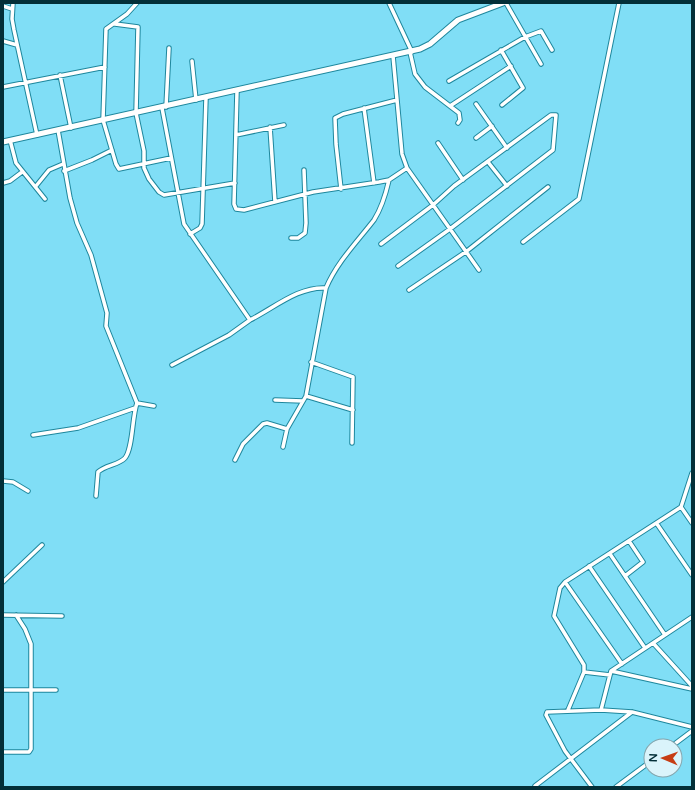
<svg xmlns="http://www.w3.org/2000/svg" width="695" height="790" font-family="'Varela Round',sans-serif">
<rect width="100%" height="100%" fill="#80def6"/>
<g fill="none" stroke-linecap="round" stroke-linejoin="round">
<defs>
<path id="street" d="M13,3l-1,16 2,11 23,105
M137,3l-10,11 -21,15 -3,91 13,44 3,5 52,-11
M389,3l23,49
M506,3l35,61
M3,6l9,3
M115,24l23,3 -2,86 8,38v17l5,11 10,13 5,3 71,-12
M3,41l14,4
M501,50l22,38 -21,17
M410,52l5,22 10,13 34,26 1,7 -2,3
M393,56l9,98 5,14 72,102
M192,61l4,39
M60,75l11,53
M449,81l76,-44 16,-6 11,19
M3,87l102,-20
M237,91l-3,113 2,5 8,1 69,-18 66,-10 10,-2 18,-12
M476,104l31,44
M450,106l61,-40
M166,107l3,-59
M162,108l22,116 66,96 -21,15 -57,30
M364,108l10,75
M270,127l5,75
M58,130l12,68 7,25 14,32 16,58 -1,13 31,77c-5,13 -4,46 -12,55 -6,7 -20,7 -27,14l-2,24
M236,135l48,-10
M476,138l16,-12
M10,140l6,23 29,36
M438,143l25,37
M488,162l19,24
M64,171l28,-11 20,-10
M3,183l7,-2 12,-9
M36,186l13,-16 14,-6
M341,189l-5,-45 -1,-26 8,-4 54,-14
M190,234l10,-6 2,-4 4,-126
M291,238h7l7,-5 1,-10 -2,-53
M523,242l56,-43 40,-196
M381,244l52,-39 21,-19 97,-71h5l-3,35 -103,79 -52,37
M409,290l58,-39 81,-64
M250,320c24,-12 49,-34 76,-32
M311,362l42,15 -1,66
M306,396l47,14
M275,400l28,1
M137,403l17,3
M33,435l45,-7 57,-20
M283,447l4,-18 19,-33 20,-108c11,-26 31,-46 48,-68 7,-11 12,-27 15,-40
M235,460l8,-16 20,-20 4,-1 20,6
M3,481l10,1 15,9
M681,507l11,16
M657,524l35,51
M610,554l55,81
M589,566l56,82
M625,576l18,-14 -14,-21
M3,582l39,-37
M565,582l57,82
M3,615l59,1
M653,643l39,43
M611,671l81,18
M584,672l26,3
M3,690h53
M568,710l16,-38v-7l-30,-49 6,-28 5,-6 116,-75 11,-34
M601,710l10,-39 81,-54
M672,746l20,-15
M3,752h26l2,-3v-105l-6,-15 -9,-14
M535,786l97,-74
M592,787l-27,-36 -19,-36 1,-3 54,-2 31,2 60,15
M616,787l35,-26"/>
<path id="secondary" d="M3,142l417,-93 10,-5 28,-24 45,-17"/>
</defs>
<use href="#street" stroke="#1e879d" stroke-width="5.5"/>
<use href="#secondary" stroke="#1e879d" stroke-width="7"/>
<use href="#street" stroke="#fff" stroke-width="3.5"/>
<use href="#secondary" stroke="#fff" stroke-width="5"/>
</g>
<rect width="695" height="790" fill="none" stroke="#032f38" stroke-width="8"/>
<g transform="translate(663 758) rotate(272)"><circle r="19" fill="#daf4fb" stroke="#84a5ad"/>
<path d="M0-3L7 15L0 10L-7 15Z" fill="#c63d14"/>
<text y="-6" font-size="11" font-weight="bold" text-anchor="middle" fill="#032f38">N</text>
</g>
</svg>
